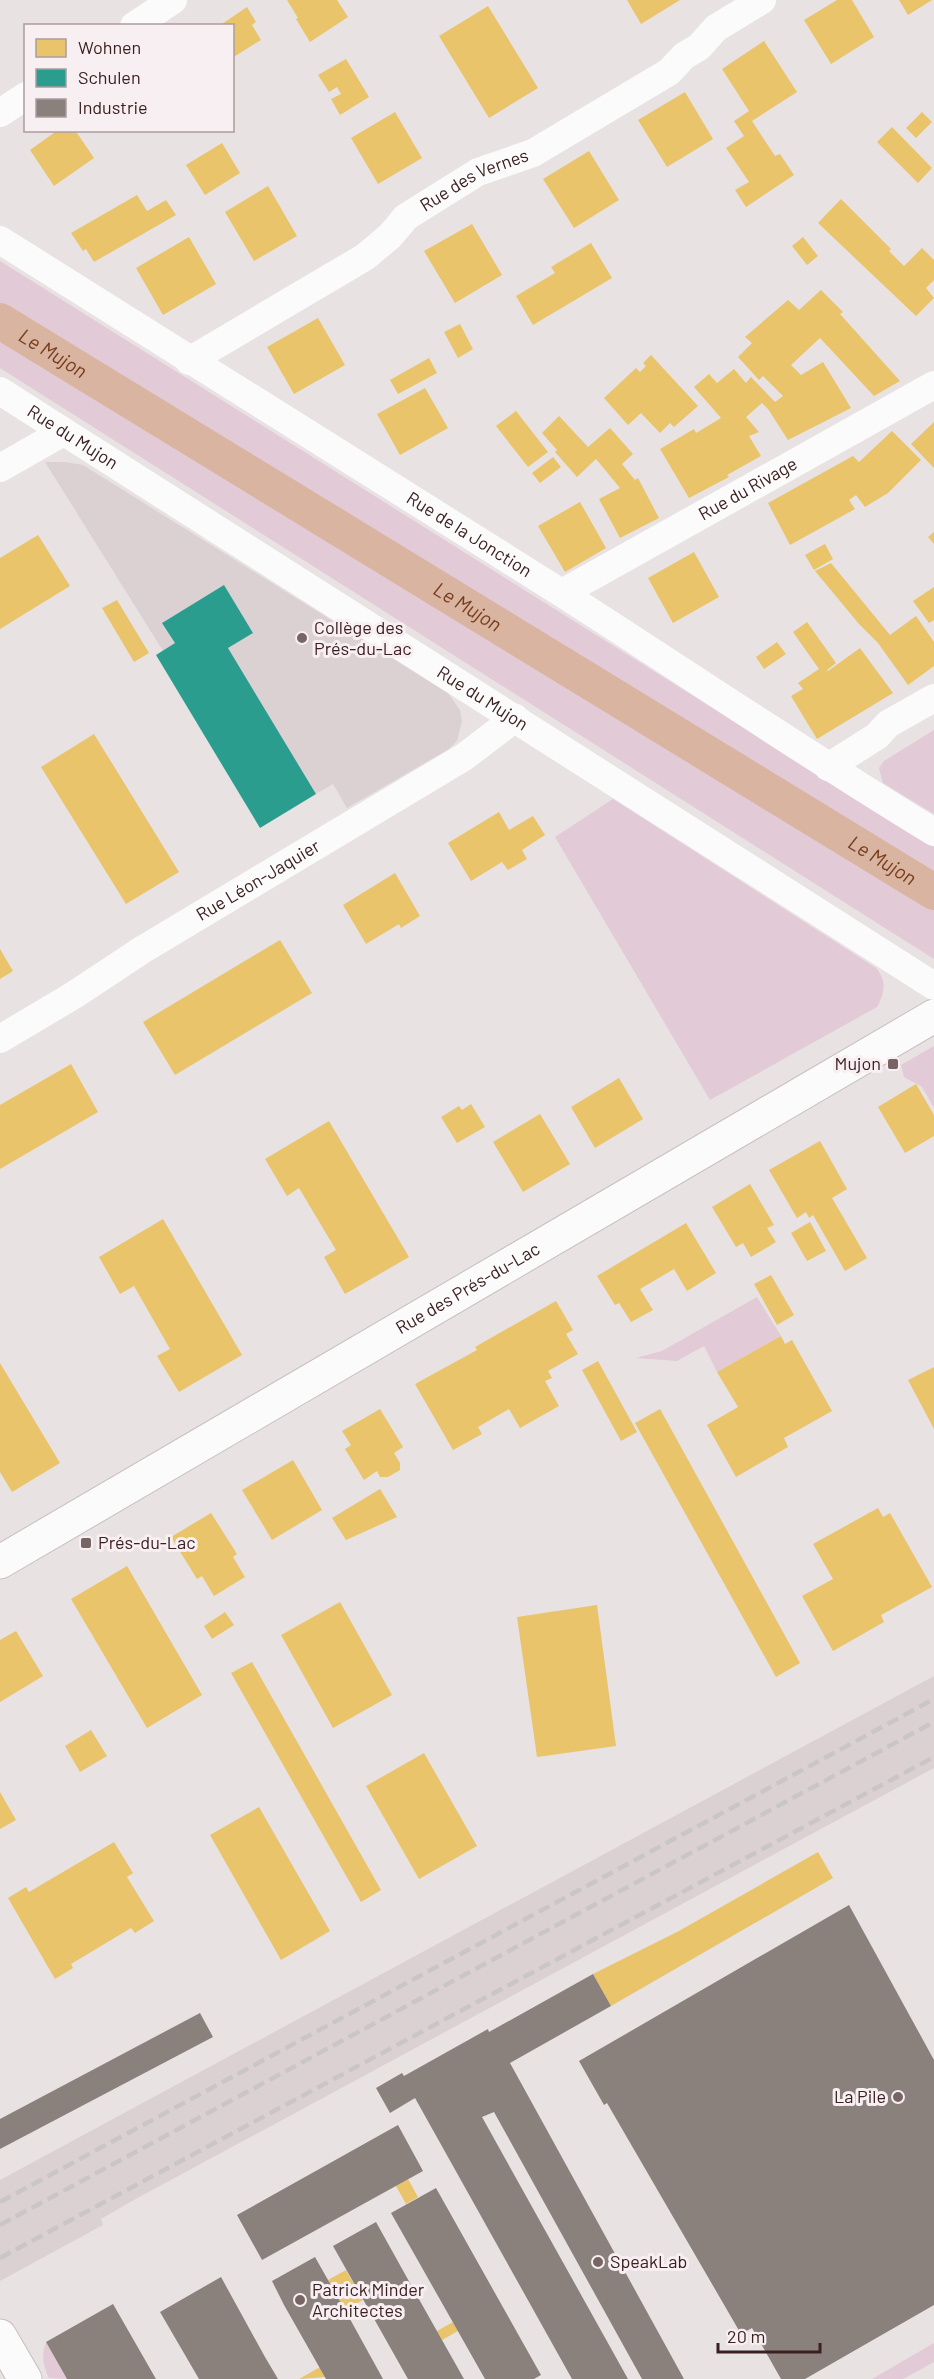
<svg xmlns="http://www.w3.org/2000/svg" width="934" height="2379" font-family="Barlow,sans-serif">
<rect width="100%" height="100%" fill="#e8e2e3"/>
<path fill="#dbd1d3" d="M45,462h21l17,3 365,228 12,17 2,11 -5,20 -8,8 -102,59 -14,-24 -17,10 -88,-146 25,-15 -29,-47 -61,36 12,21 -12,8z
M934,1676v92l-802,433 -31,18 2,6 -103,56v-101z"/>
<path fill="#e2cad6" d="M0,261l934,586v35l-934,-576z
M0,331l934,573v55l-934,-591z
M934,730v84l-51,-31 -4,-15 5,-7z
M613,799l263,169c11,13 9,24 1,39l-167,93 -155,-263z
M934,1046v62l-12,-21 -18,-10 -3,-12z
M757,1297l24,39 -64,36 -13,-26 -27,15 -41,-3 26,-7z
M46,2342l21,37 -18,-1c-6,-13 -8,-22 -3,-36z
M934,2343v19l-31,17h-31z"/>
<path fill="#e9c46a" d="M287,0h50l11,17 -38,25 -14,-23 2,-1z
M627,0h53l-39,24z
M837,0h15l22,37 -43,27 -27,-44z
M899,0h33l-24,15z
M488,6l50,82 -49,30 -50,-82z
M247,7l9,15 -4,3 9,15 -29,18v-32h-13z
M764,41l33,51 -45,29 23,35 5,-2 14,21 -48,32 -11,-17 14,-8 -23,-34 18,-12 -10,-15 15,-10 -27,-42z
M346,59l23,38 -29,18 -9,-16 10,-5 -4,-7 -8,5 -11,-17z
M685,92l28,47 -46,28 -29,-47z
M395,112l27,46 -44,26 -27,-46z
M922,112l10,10 -16,16 -10,-10z
M892,127l40,41 -14,15 -41,-41z
M58,130h17l19,28 -40,28 -24,-36z
M222,143l18,30 -35,22 -19,-30z
M589,151l30,49 -45,28 -31,-49z
M268,186l29,50 -43,25 -29,-49z
M137,195l10,16 19,-11 10,15 -82,47 -8,-13 -3,2 -12,-18z
M841,199l50,50 -2,2 15,15 18,-18 12,12v20l-8,8 8,10 -18,18 -98,-93z
M472,224l30,51 -47,28 -31,-52z
M189,237l27,47 -53,31 -27,-47z
M803,237l15,19 -11,9 -15,-19z
M591,243l21,35 -79,47 -17,-29 39,-23 -4,-6z
M821,290l22,22 -3,2 60,67 -26,15 -54,-58 -29,27 10,10 22,-13 28,46 -63,32 -20,-31 -6,-6 -16,14 13,15 -10,4 12,20 -34,19 2,2 -40,21 -29,-49 34,-20 2,4 25,-15 -27,-31 15,-13 8,9 17,-14 12,14 5,-6 24,25 8,-6 -20,-20 -4,4 -21,-23 14,-14 -7,-6 43,-37 11,10z
M318,318l27,47 -51,29 -27,-47z
M460,324l13,25 -15,9 -14,-26z
M651,355l47,51 -24,21 -4,-4 -10,10 -19,-20 -13,12 -24,-27 32,-30 4,4 6,-6 -3,-3z
M429,358l8,15 -39,21 -8,-14z
M425,388l23,40 -48,27 -23,-41z
M516,411l32,41 -20,15 -32,-41z
M559,416l29,31 22,-19 23,26 -11,10 13,16 3,-2 21,40 -39,20 -21,-39 21,-11 -24,-29 -19,18 -22,-25 2,-2 -15,-17z
M934,422v46l-23,-24z
M892,431l29,29 -33,33 -23,14 -9,-12 -7,5 6,9 -65,36 -22,-42 85,-47 6,6z
M553,457l8,10 -21,16 -8,-10z
M580,502l26,46 -41,24 -27,-46z
M934,532v12l-6,-7z
M38,535l32,51 -70,43v-71z
M825,544l8,15 -19,11 -9,-15z
M694,552l25,45 -46,26 -25,-45z
M831,563l59,72 26,-19 18,26v24l-26,19 -30,-42 -19,-19 -44,-53z
M934,587v33l-5,3 -16,-22z
M117,600l32,53 -15,9 -32,-54z
M807,622l29,41 -9,7 1,1 32,-23 33,45 -76,46 -26,-43 12,-7 -5,-6 21,-14 -26,-37z
M777,642l9,12 -22,15 -8,-12z
M94,734l85,138 -53,32 -85,-137z
M499,812l10,18 24,-14 12,19 -23,15 5,9 -19,11 -6,-8 -31,19 -23,-38z
M395,873l25,43 -19,12 -2,-4 -33,20 -23,-39z
M280,940l32,53 -137,82 -32,-53z
M0,949l13,22 -13,8z
M71,1064l27,48 -98,57v-64z
M619,1078l24,41 -48,29 -24,-41z
M916,1084l18,31v21l-29,17 -27,-46z
M471,1104l14,23 -28,16 -16,-26 18,-11 3,4z
M540,1114l30,50 -47,28 -30,-50z
M329,1121l80,136 -64,37 -21,-37 12,-7 -37,-62 -12,8 -22,-37z
M820,1141l27,48 -15,9 35,60 -22,13 -32,-56 -4,3 -3,-6 -9,6 -28,-48z
M750,1184l24,41 -7,3 9,14 -25,15 -8,-14 -7,4 -24,-40z
M163,1219l79,136 -63,37 -22,-36 13,-7 -36,-63 -14,8 -21,-37z
M810,1222l16,29 -19,10 -16,-28z
M686,1223l30,50 -29,18 -13,-22 -34,20 13,21 -22,12 -12,-19 -4,2 -18,-29z
M771,1275l23,40 -17,10 -23,-41z
M556,1301l17,29 -7,4 12,20 -30,17 4,7 -7,3 14,25 -39,22 -11,-19 -31,18 4,7 -29,16 -38,-66 62,-34 -2,-3z
M781,1336l4,8 7,-4 40,71 -48,27 4,9 -52,30 -29,-52 31,-18 -21,-35z
M598,1361l39,71 -16,9 -39,-71z
M0,1363l60,100 -48,29 -12,-20z
M934,1367v62l-26,-49z
M380,1409l23,38 -9,6 6,10v7l-12,7h-8l-3,-6 -13,9 -19,-31 6,-4 -9,-14z
M660,1409l140,254 -24,14 -141,-254z
M293,1460l29,50 -50,30 -30,-50z
M380,1489l17,28 -51,23 -14,-22z
M878,1508l5,9 7,-4 42,74 -51,28 3,7 -51,29 -31,-55 31,-17 -20,-35z
M211,1513l26,41 -4,3 12,20 -31,19 -12,-20 -5,3 -26,-42z
M127,1566l75,129 -55,33 -76,-129z
M340,1602l52,93 -59,33 -52,-93z
M597,1605l19,141 -79,11 -20,-140z
M225,1612l9,13 -22,14 -8,-13z
M16,1631l27,45 -43,26v-62z
M252,1662l129,228 -20,12 -130,-229z
M91,1730l16,26 -27,16 -15,-26z
M424,1753l53,93 -58,33 -53,-93z
M0,1792l16,28 -16,9z
M259,1807l71,124 -49,29 -71,-125z
M114,1842l19,31 -6,4 27,44 -19,12 -4,-5 -60,36 2,4 -18,11 -47,-81 18,-11 3,5z
M818,1852l15,26 -222,128 -18,-32 86,-43z
M408,2179l10,18 -12,7 -10,-18z
M346,2270l17,30 -18,10 -17,-30z
M453,2322l5,9 -16,9 -5,-9z
M320,2367l6,10 -27,2z"/>
<path fill="#2a9d8f" d="M224,585l29,48 -25,15 88,146 -56,34 -104,-173 19,-12 -13,-20z"/>
<path fill="#8a817c" d="M849,1905l85,155v245l-129,74h-24l-29,-51 -11,6 -134,-231 -3,2 -25,-44z
M593,1974l18,32 -101,57 174,316h-42l-148,-267 -12,5 146,262h-56l-157,-281 -25,15 -14,-25 26,-15 2,3 84,-47 1,3z
M200,2013l13,24 -213,112v-30z
M398,2125l25,46 -161,89 -25,-45z
M436,2188l105,187 -7,4h-49l-94,-166z
M376,2222l44,79 44,78h-56l-75,-133z
M315,2257l30,53 38,69h-57l-42,-74 -12,-24z
M221,2277l44,80 13,22h-79l-39,-67z
M113,2304l43,75h-89l-21,-37z"/>
<g fill="none" stroke-linecap="round" stroke-linejoin="round">
<path stroke="#d8b4a1" stroke-width="36" id="s1" d="M0,321l934,571"/>
<defs>
<g id="secondary">
<path id="s7" d="M0,1562l934,-546"/>
<path d="M0,2336l25,43"/>
</g>
</defs>
<use href="#secondary" stroke="#c7bebf" stroke-width="35"/>
<g stroke="#fcfbfb" stroke-width="28">
<path d="M134,26l39,-26"/>
<path d="M0,113l26,-17"/>
<path id="s2" d="M0,240c186,119 374,234 560,352 125,80 247,163 374,240"/>
<path id="s3" d="M189,361l176,-104 25,-21 16,-19 72,-45 55,-19 136,-81 15,-16 15,-9 17,-19 46,-28"/>
<path id="s4" d="M0,391l934,595"/>
<path d="M0,468l63,-36"/>
<path id="s5" d="M562,593l372,-208"/>
<path d="M828,767l49,-31 11,-12 46,-26"/>
<path id="s6" d="M0,1039l74,-44 68,-45 322,-193 51,-39"/>
</g>
<use href="#secondary" stroke="#fcfbfb" stroke-width="33"/>
<path stroke="#cac6c6" stroke-width="4.5" stroke-dasharray="12 6" stroke-linecap="butt" d="M0,2202l934,-503
M0,2225l934,-503
M0,2258l934,-501"/>
</g>
<g fill="#786465" stroke="#f7eff2" stroke-width="2">
<circle cx="302" cy="638" r="6"/>
<rect x="887" y="1058" width="12" height="12" rx="3"/>
<rect x="80" y="1537" width="12" height="12" rx="3"/>
<circle cx="898" cy="2097" r="6"/>
<circle cx="598" cy="2262" r="6"/>
<circle cx="300" cy="2300" r="6"/>
</g>
<g text-anchor="middle" stroke-width="6" stroke-linejoin="round" paint-order="stroke">
<g font-size="18" fill="#3b2021" stroke="#f7eff2">
<text dy="6" stroke="none"><textPath href="#s3" startOffset="340">Rue des Vernes</textPath></text>
<text dy="6" stroke="none"><textPath href="#s4" startOffset="86">Rue du Mujon</textPath></text>
<text dy="6" stroke="none"><textPath href="#s5" startOffset="213">Rue du Rivage</textPath></text>
<text dy="6" stroke="none"><textPath href="#s2" startOffset="554">Rue de la Jonction</textPath></text>
<text dy="6" stroke="none"><textPath href="#s4" startOffset="572">Rue du Mujon</textPath></text>
<text dy="6" stroke="none"><textPath href="#s6" startOffset="303">Rue Léon-Jaquier</textPath></text>
<text dy="6" stroke="none"><textPath href="#s7" startOffset="542">Rue des Prés-du-Lac</textPath></text>
</g>
<g font-size="18" fill="#3b2021" stroke="#f7eff2" text-anchor="start">
<text x="314" y="634">Collège des<tspan x="314" dy="21">Prés-du-Lac</tspan></text>
<text x="881" y="1070" text-anchor="end">Mujon</text>
<text x="98" y="1549">Prés-du-Lac</text>
<text x="886" y="2103" text-anchor="end">La Pile</text>
<text x="610" y="2268">SpeakLab</text>
<text x="312" y="2296">Patrick Minder<tspan x="312" dy="21">Architectes</tspan></text>
</g>
<g font-size="20" font-style="italic" fill="#773c19" stroke="#f7eff2">
<text dy="7" stroke="none"><textPath href="#s1" startOffset="62">Le Mujon</textPath></text>
<text dy="7" stroke="none"><textPath href="#s1" startOffset="548">Le Mujon</textPath></text>
<text dy="7" stroke="none"><textPath href="#s1" startOffset="1034">Le Mujon</textPath></text>
</g>
</g>
<rect x="24" y="24" width="210" height="108" fill="#f7eff2" stroke="#ac9c9e" stroke-width="1.5"/>
<rect x="36" y="39" width="30" height="18" fill="#e9c46a" stroke="#ac9c9e" stroke-width="1.5"/>
<text x="78" y="54" font-size="18" fill="#3b2021">Wohnen</text>
<rect x="36" y="69" width="30" height="18" fill="#2a9d8f" stroke="#ac9c9e" stroke-width="1.5"/>
<text x="78" y="84" font-size="18" fill="#3b2021">Schulen</text>
<rect x="36" y="99" width="30" height="18" fill="#8a817c" stroke="#ac9c9e" stroke-width="1.5"/>
<text x="78" y="114" font-size="18" fill="#3b2021">Industrie</text>
<path d="M718 2343v9h102v-9" fill="none" stroke="#3b2021" stroke-width="3"/>
<text x="727" y="2343" font-size="18" fill="#3b2021" stroke="#f7eff2" stroke-width="4.5" paint-order="stroke">20 m</text>
</svg>
